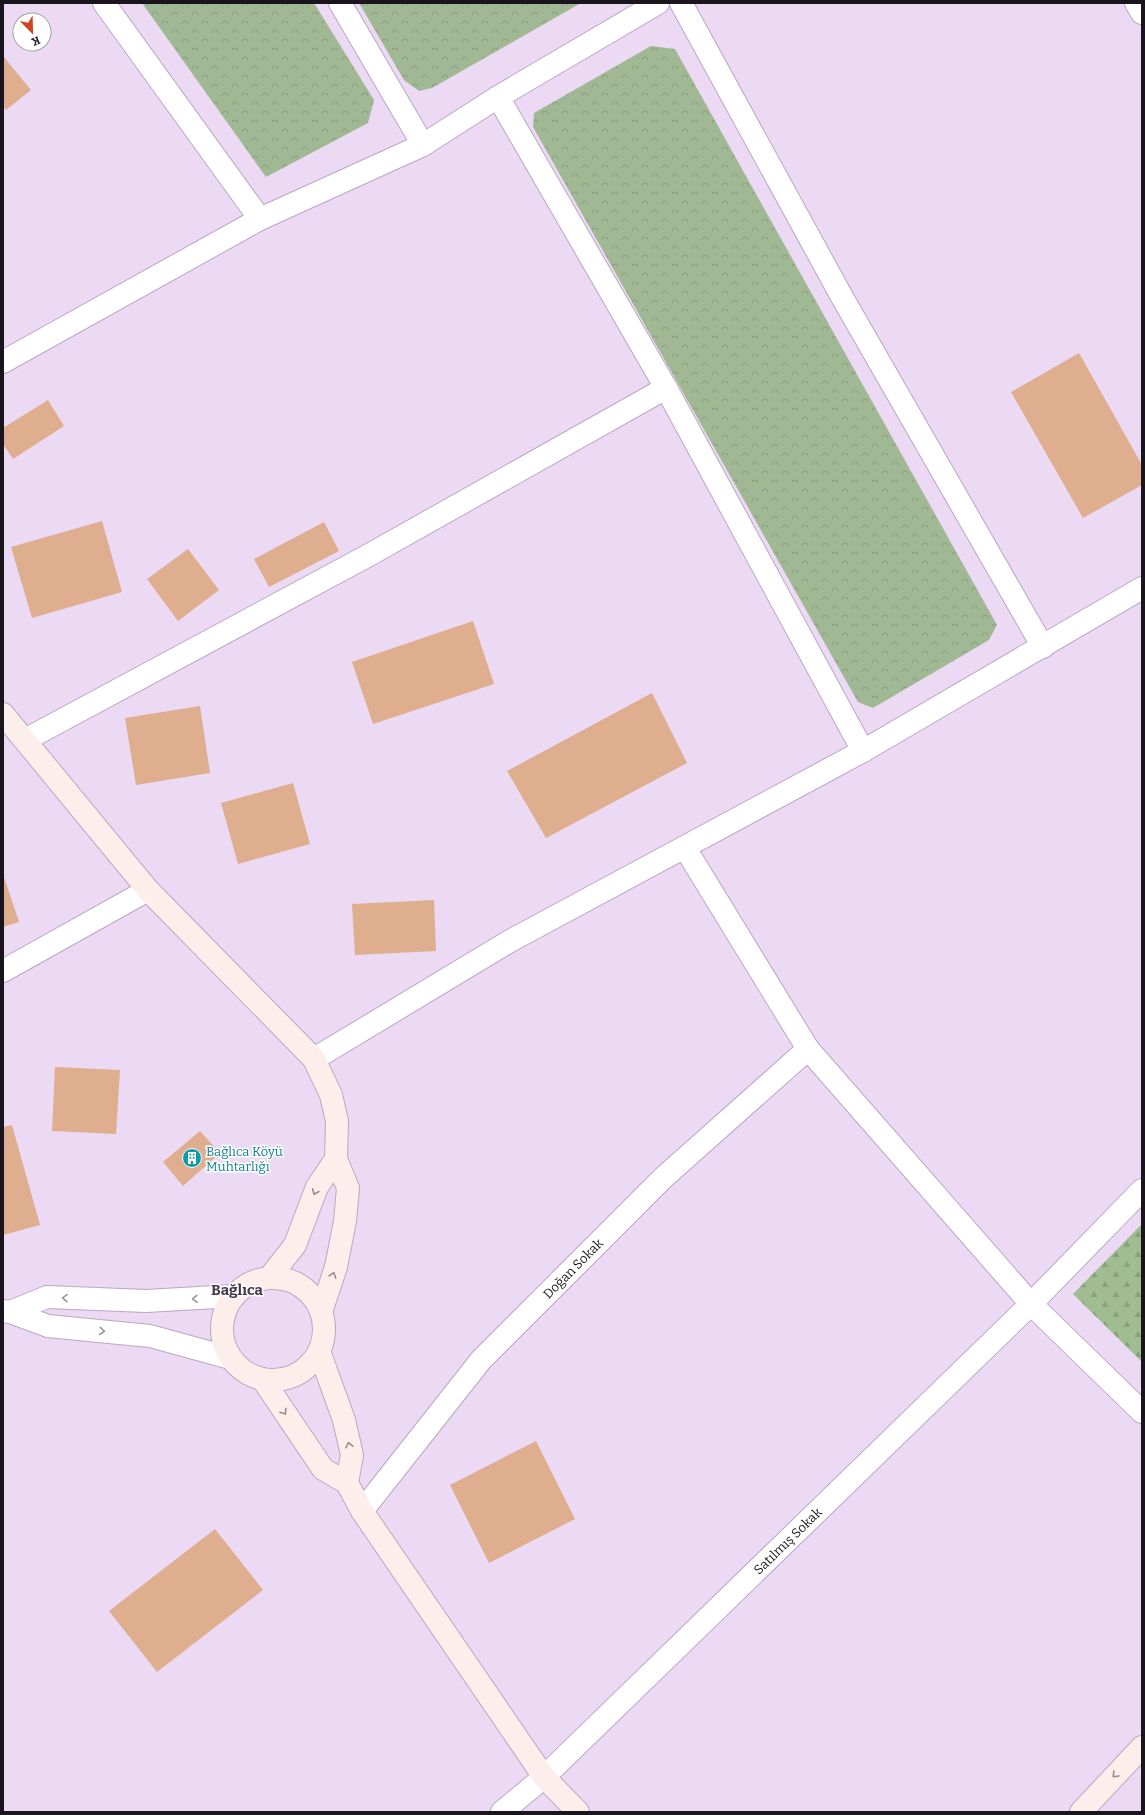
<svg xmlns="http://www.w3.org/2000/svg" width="1145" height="1815" font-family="Bitter,serif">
<defs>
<pattern id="forest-firs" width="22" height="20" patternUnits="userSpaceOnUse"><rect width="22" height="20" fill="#9fbd90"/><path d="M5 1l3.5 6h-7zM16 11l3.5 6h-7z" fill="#88a27c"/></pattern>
<pattern id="park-crowns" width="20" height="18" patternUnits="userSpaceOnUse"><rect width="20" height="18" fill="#a1b895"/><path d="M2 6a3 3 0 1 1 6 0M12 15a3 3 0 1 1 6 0" fill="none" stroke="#8a9d80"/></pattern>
</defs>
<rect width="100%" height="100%" fill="#ecd9f3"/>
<path fill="url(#forest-firs)" d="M1142,1224v138l-69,-68z"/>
<path fill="url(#park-crowns)" d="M142,3h172l60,97 -6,23 -102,54z
M359,3h222l-149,85 -13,3 -15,-11z
M651,46l24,3 322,576 -8,15 -116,68 -15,-6 -325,-575 1,-14z"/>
<path fill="#deae8f" d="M3,56l28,34 -25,20 -3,-4z
M1079,353l63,112v20l-59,33 -72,-126z
M48,400l16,26 -51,33 -10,-15v-16z
M102,521l20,71 -90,26 -21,-71z
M324,522l15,29 -70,36 -15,-28z
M188,549l31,41 -41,31 -31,-42z
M473,621l21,63 -121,40 -21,-62z
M652,693l35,70 -141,75 -39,-67z
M200,706l10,67 -74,12 -11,-67z
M293,783l17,61 -72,20 -17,-61z
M3,874l16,48 -16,5z
M434,900l2,51 -81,4 -3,-51z
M55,1067l65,3 -4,64 -64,-3z
M12,1125l28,100 -37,10v-108z
M200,1131l20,22 -37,33 -20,-24z
M536,1441l39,78 -86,44 -39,-78z
M215,1529l48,61 -106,82 -48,-61z"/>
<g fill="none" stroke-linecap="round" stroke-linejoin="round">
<defs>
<g id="street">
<path d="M104,3l156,216"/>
<path d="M340,3l83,142"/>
<path d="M681,3l161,294 201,350"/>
<path d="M1136,3l6,10"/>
<path d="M3,362l257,-143 163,-74 75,-48 160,-94"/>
<path d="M666,388l197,363"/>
<path d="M25,740l344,-185 297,-167 -168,-291"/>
<path d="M685,848l123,201 223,255 111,108"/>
<path d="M3,971l145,-81"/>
<path d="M314,1059l196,-118 353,-190 279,-163"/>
<path d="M3,1311l7,1 38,14 102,10 80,22"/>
<path d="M10,1312l37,-15 99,4 88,-5"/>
<path id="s1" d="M362,1511l119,-151 182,-182 145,-129"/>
<path id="s2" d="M502,1812l42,-35 487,-473 111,-114"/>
</g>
<path id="secondary" d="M3,714l145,176 166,169 17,36 6,26 -1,38 12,29 -3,33 -9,46 -15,45
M222 1329a51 51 0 1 1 102 0a51 51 0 1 1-102 0Z
M269,1278l26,-33 22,-58 19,-28
M319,1351l25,69 8,35 -5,28
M263,1380l60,89 24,14 15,28 182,266 34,35
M1081,1812l61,-65"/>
</defs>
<use href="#street" stroke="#baa7c1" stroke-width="24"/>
<use href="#secondary" stroke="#baa7c1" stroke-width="24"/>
<use href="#street" stroke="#fff" stroke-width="22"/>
<use href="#secondary" stroke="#fcefeb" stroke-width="22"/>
</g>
<defs><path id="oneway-chevron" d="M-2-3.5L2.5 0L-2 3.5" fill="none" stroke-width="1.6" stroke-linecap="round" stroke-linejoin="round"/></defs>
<g stroke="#968c8e">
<use href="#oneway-chevron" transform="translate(315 1192) rotate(113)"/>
<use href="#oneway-chevron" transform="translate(333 1275) rotate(-72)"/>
<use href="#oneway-chevron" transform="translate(284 1412) rotate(57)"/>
<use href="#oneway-chevron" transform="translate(349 1445) rotate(-103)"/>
<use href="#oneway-chevron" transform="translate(1115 1775) rotate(133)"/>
</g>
<g stroke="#989599">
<use href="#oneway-chevron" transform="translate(65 1298) rotate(-178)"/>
<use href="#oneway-chevron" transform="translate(195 1299) rotate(176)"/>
<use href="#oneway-chevron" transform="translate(102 1331) rotate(5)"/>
</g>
<defs>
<symbol id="building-disc" viewBox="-11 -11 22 22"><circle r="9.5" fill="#0f9aa8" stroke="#fff"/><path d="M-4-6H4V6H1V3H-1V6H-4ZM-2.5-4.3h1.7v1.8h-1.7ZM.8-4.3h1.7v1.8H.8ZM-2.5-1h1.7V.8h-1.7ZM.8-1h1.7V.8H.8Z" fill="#fff"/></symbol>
</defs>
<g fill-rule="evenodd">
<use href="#building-disc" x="181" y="1147" width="22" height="22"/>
</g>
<g text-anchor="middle" stroke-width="3" stroke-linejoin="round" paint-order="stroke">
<g font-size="13" fill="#0d838f" stroke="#fff" text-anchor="start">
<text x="206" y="1156">Bağlıca Köyü<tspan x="206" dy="15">Muhtarlığı</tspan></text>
</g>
<g font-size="13" fill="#1a141d" stroke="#fff">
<text dy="5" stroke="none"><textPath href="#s1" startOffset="322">Doğan Sokak</textPath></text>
<text dy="5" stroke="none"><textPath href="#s2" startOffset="394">Satılmış Sokak</textPath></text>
</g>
<g font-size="15" font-weight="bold" fill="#46364c" stroke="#fff">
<text x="237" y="1295">Bağlıca</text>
</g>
</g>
<rect width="1145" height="1815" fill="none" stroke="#1a141d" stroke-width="8"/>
<g transform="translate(32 32) rotate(157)"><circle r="19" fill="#ffffff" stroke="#a3a1a5"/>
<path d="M0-3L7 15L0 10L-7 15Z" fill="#cf4520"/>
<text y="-6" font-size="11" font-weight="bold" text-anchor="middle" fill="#1a141d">K</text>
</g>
</svg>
